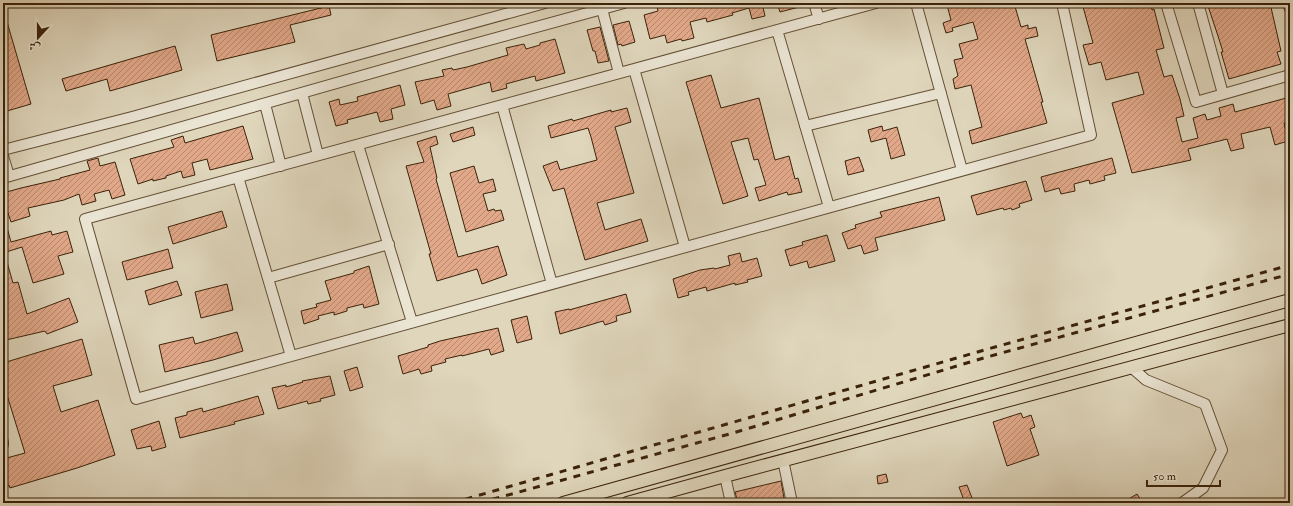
<svg xmlns="http://www.w3.org/2000/svg" width="1293" height="506" font-family="'IM FELL Double Pica',Amiri,serif">
<defs>
<pattern id="building-hatch" width="6" height="6" patternUnits="userSpaceOnUse"><rect width="6" height="6" fill="#e1a889"/><path d="M-1 1l2-2M0 6l6-6M5 7l2-2" fill="none" stroke="#b8886e"/></pattern>
</defs>
<rect width="100%" height="100%" fill="#dfd6bc"/>
<filter id="stains"><feTurbulence type="fractalNoise" baseFrequency=".005" numOctaves="4"/><feColorMatrix values="0 0 0 0 .2 0 0 0 0 .09 0 0 0 0 .02 0 0 0 .5 -.17"/></filter>
<radialGradient id="worn" r=".72"><stop offset=".6" stop-color="#630" stop-opacity="0"/><stop offset="1" stop-color="#630" stop-opacity=".3"/></radialGradient>
<path fill="url(#building-hatch)" stroke="#3b2208" d="M667,3h95l3,13 -13,3 -3,-11 -17,5 1,2 -26,7 -1,-4 -16,4 4,16 -12,3 -1,-2 -14,4 -2,-8 -15,4 -6,-24 14,-4 -1,-5z
M777,3h25l1,3 -23,6z
M954,3h60l7,24 7,-2v4l8,-2 2,9 -13,3 18,63h-2l6,21 -75,21 -3,-13 13,-4 -11,-42 -16,4 -2,-10 5,-3 -4,-16 9,-2 -4,-14 19,-5 -5,-17 -21,6 1,3 -7,2 -3,-10 8,-3 -4,-15z
M1082,3h69l1,7 2,-1 10,39 -8,2 8,27 8,-2 8,24 4,17 -8,2 6,24 16,-4 -5,-20 12,-4 2,6 14,-4 -2,-8 14,-4 2,8 55,-15v24l-6,2 4,18 -13,4 -5,-18 -29,7 3,14 -13,3 -4,-12 -39,10 3,11 -59,13 -20,-70 32,-9 -6,-22 -32,8 -5,-18 -12,3 -6,-20 10,-2z
M1207,3h27l1,2 6,-2h29l11,48 -4,1 4,12 -52,15 -8,-27h2l-5,-16z
M329,6l2,9 -41,10 5,17 -78,19 -6,-26z
M5,15l26,89 -24,7 -4,-15v-80z
M629,21l6,21 -13,4 -1,-2 -3,1 -5,-20z
M600,27l9,34 -11,2 -3,-12h-2l-6,-21z
M555,39l10,34 -29,8 -1,-5 -29,8 1,4 -15,4 -2,-10 -42,12 3,12 -14,4 -3,-10 -13,4 -6,-22 29,-6 -2,-6 10,-2 1,2 14,-3 41,-12 -2,-7 18,-4 2,5 14,-4v-2z
M175,46l7,24 -72,21 -3,-12 -41,12 -4,-12z
M711,75l10,33 38,-10 16,62 14,-4 6,23 3,-1 4,14 -14,3 -1,-3 -28,9 -4,-13 11,-3 -8,-26 -4,1 -6,-22 -17,4 17,54 -25,8 -37,-122z
M400,85l5,20 -14,4 2,10 -13,3 -3,-10 -30,8 1,3 -12,3 -7,-24 10,-3 1,6 18,-4 -1,-4z
M627,108l4,14 -16,5 19,66 -37,10 8,27 36,-11 7,22 -63,19 -21,-72 -11,3 -10,-25 14,-5 3,9 37,-10 -6,-23 -3,-9 -37,10 -3,-12 24,-7 1,2 38,-11v2z
M243,126l10,33 -43,11 -3,-11 -15,4 3,12 -12,3 -2,-7 -15,5v2l-13,3v-2l-15,5 -8,-25 44,-12 -3,-7 12,-4 2,7z
M882,126l1,5 14,-4 8,28 -14,4 -5,-21 -15,4 -3,-12z
M473,127l2,8 -22,7 -3,-8z
M436,136l2,8 -8,3 7,31 -1,1 22,78 40,-11 9,29 -25,9 -5,-15 -40,12 -8,-27h2l-25,-88 18,-4 -7,-20z
M859,157l5,14 -16,4 -3,-14z
M98,158l2,8 15,-4 10,33 -13,4 -3,-9 -15,4 2,7 -14,4 -3,-11 -15,6 -36,8 2,8 -19,6 -8,-24v-5l18,-5 39,-9v-1l30,-8 -3,-9z
M1112,158l4,15 -12,3 1,4 -15,4 -1,-4 -15,4 1,7 -14,3 -2,-6 -14,4 -4,-15z
M474,166l5,17 14,-4 3,12 -13,3 5,17 6,-2 1,2 6,-1 3,10 -38,12 -16,-59z
M1026,181l6,19 -13,4 1,3 -8,3 -1,-2 -7,2 -1,-2 -26,7 -6,-19z
M939,197l6,23 -70,18 3,12 -14,4 -3,-9 -13,4 -6,-16 14,-5 -1,-3 27,-8 -2,-5z
M222,211l5,16 -54,17 -5,-17z
M3,224h3l5,18 40,-11 1,4 15,-4 6,21 -15,4 6,18 -31,9 -11,-36 -19,6z
M827,235l8,26 -26,7 -2,-7 -17,5 -5,-16 18,-5 -1,-3z
M168,249l5,19 -46,12 -5,-18z
M740,253l2,9 15,-4 5,18 -15,4 1,2 -13,3v-2l-28,8 -1,-4 -18,5 1,3 -11,3 -5,-19 27,-9 14,-2 1,1 15,-4 -2,-9z
M5,255l8,28 5,-1 9,32 42,-16 9,24 -31,12 -2,-3 -39,9 -3,-13v-71z
M369,266l10,38 -15,4 -1,-4 -16,4v3l-13,4v-3l-16,4 1,3 -15,5 -3,-13 16,-4 -1,-3 15,-4 -6,-19 29,-8v-2z
M177,281l5,14 -33,10 -4,-14z
M227,284l6,26 -32,8 -6,-26z
M626,294l5,18 -15,4 1,5 -12,4 -2,-4 -43,13 -5,-22 14,-3v1z
M527,316l5,23 -15,4 -6,-23z
M498,328l6,23 -13,4 -2,-6 -27,7v-1l-17,4 1,3 -15,4 1,5 -11,3 -2,-5 -16,5 -5,-18 30,-9v-2l12,-4z
M237,332l6,19 -30,9 -48,12 -6,-27 34,-8 2,7z
M82,339l10,36 -39,11 8,26 37,-12 17,55 -38,13 -67,20 -1,-3 -6,2v-28l22,-6 -19,-61 -3,-15v-14z
M357,367l6,20 -13,4 -6,-20z
M330,376l5,19 -15,4 1,2 -13,3 -1,-3 -29,8 -6,-21 14,-3v2l17,-5 -1,-1z
M258,396l6,18 -30,8 1,2 -55,14 -5,-20 12,-3v-3l15,-4 1,4z
M1021,413l2,5 8,-3 4,12 -5,2 9,26 -32,11 -14,-44z
M159,421l7,26 -14,4 -1,-5 -14,3 -6,-19z
M886,474l2,8 -10,2 -1,-8z
M781,481l3,17 -22,5h-24l-3,-11z
M967,485l7,18h-9l-6,-16z
M1137,494l4,6 -5,3h-14z"/>
<g fill="none" stroke-linecap="round" stroke-linejoin="round">
<defs>
<path id="minor" d="M814,3l5,16
M876,3l-791,216 51,180 955,-264 -29,-132
M916,3l46,167
M1166,3l30,99 94,-27
M1198,3l25,91
M1288,3l2,6
M602,9l17,64
M777,30l52,177
M634,69l51,178
M302,93l16,62
M265,104l16,62
M502,105l50,179
M805,126l136,-33
M358,145l54,177
M3,150l129,-33 413,-114
M3,156l6,20
M238,177l53,179
M3,178l453,-129 168,-46
M268,278l121,-34
M1131,367l15,13 59,24 17,46 -19,38 -21,15
M3,442v3
M783,460l9,43
M725,476l6,27"/>
<path id="major" d="M563,503l727,-203
M627,503l98,-27 565,-151"/>
</defs>
<use href="#minor" stroke="#644f35" stroke-width="12"/>
<use href="#major" stroke="#3b2208" stroke-width="14"/>
<use href="#minor" stroke="#eae4d3" stroke-width="10"/>
<use href="#major" stroke="#dfd6bc" stroke-width="12"/>
<path stroke="#3b2208" stroke-width="3" stroke-dasharray="7 7" stroke-linecap="butt" d="M452,503l543,-156 295,-82
M479,503l254,-70 254,-76 303,-83"/>
</g>
<rect width="1293" height="506" fill="none" stroke="#dfd6bc" stroke-width="16"/>
<rect x="4" y="4" width="1285" height="498" fill="none" stroke="#3b2208" stroke-width="2"/>
<rect x="8" y="8" width="1277" height="490" fill="none" stroke="#3b2208"/>
<g transform="translate(38 38) rotate(201)" stroke="#eae4d3" stroke-width="3" paint-order="stroke">
<path d="M0-3L7 15L0 10L-7 15Z" fill="#3b2208"/>
<text y="-6" font-size="11" font-weight="bold" text-anchor="middle" fill="#3b2208">ش</text>
</g>
<path d="M1147 480v6h73v-6" fill="none" stroke="#3b2208" stroke-width="2"/>
<text x="1153" y="480" font-size="12" fill="#3b2208" stroke="#eae4d3" stroke-width="3" paint-order="stroke">50 m</text>
<rect width="100%" height="100%" filter="url(#stains)"/>
<rect width="100%" height="100%" fill="url(#worn)"/>
</svg>
